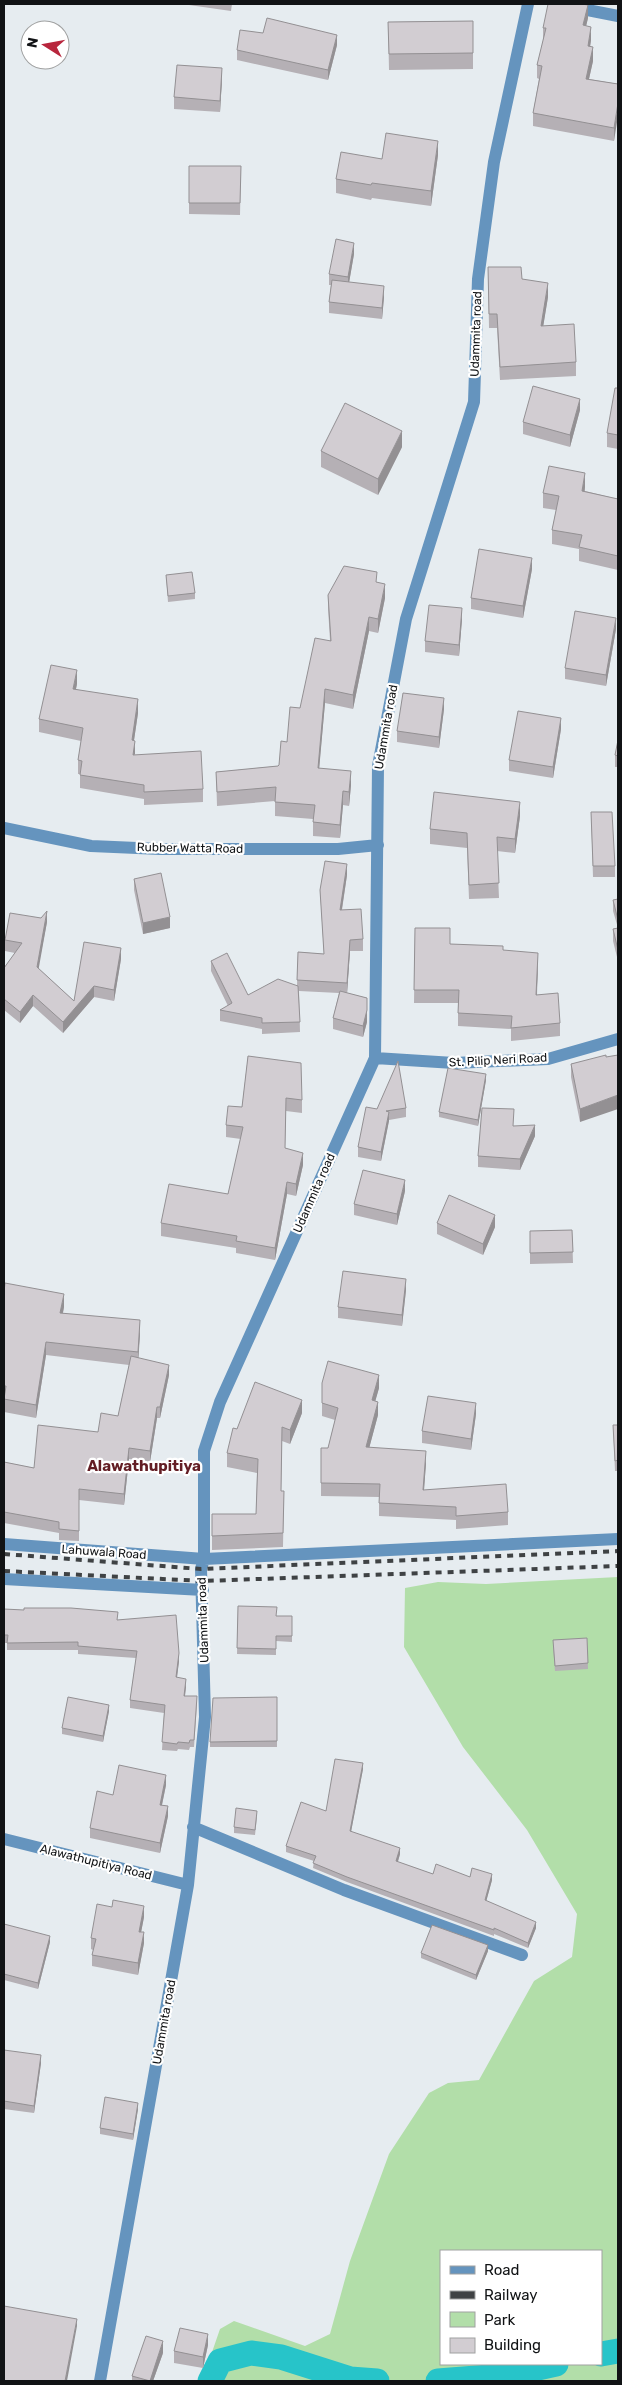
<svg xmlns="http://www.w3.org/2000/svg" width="622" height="2385" font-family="Rubik,sans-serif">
<rect width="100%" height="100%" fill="#e6ecf0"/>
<path fill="#b2dea9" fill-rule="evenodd" d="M618,1577v804h-416l18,-52 14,-8 71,25 25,-12 20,-73 39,-107 40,-61 19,-10 31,-3 55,-99 38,-24 5,-43 -50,-84 -64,-83 -59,-100 1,-59 33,-6 48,2zM441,2251h160v113h-160z"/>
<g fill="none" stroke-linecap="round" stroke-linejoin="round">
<path stroke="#27c4c9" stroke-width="25" d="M601,2354l17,-3
M210,2381l10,-20 31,-8 30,4 69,22 27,2
M438,2381l64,-5 54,-12"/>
<path stroke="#6594be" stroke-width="12" d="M557,4l61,12
M4,828l87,18 69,3h178l40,-4
M375,1058l79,5 94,-4 70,-20
M4,1544l200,15 414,-20
M4,1579l199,11
M193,1827l151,63 178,65
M4,1839l184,46
M100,2381l88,-496 17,-168 -4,-148 3,-10v-108l16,-49 155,-344 3,-292 28,-147 68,-217 4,-123 16,-117 34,-158"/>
<path stroke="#3f4244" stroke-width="4" stroke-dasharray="6 6" stroke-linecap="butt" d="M4,1554l197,15 417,-18
M4,1571l199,10 415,-15"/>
</g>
<path fill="#b5b0b5" d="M182,4h50l-1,7z
M588,18l-2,8 5,14 -1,7 3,14 -4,18 29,5 -4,57 -81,-15v-13l6,-34 -2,-1v-13l6,-24v-13z
M473,21v48l-84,1 -1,-48z
M337,45l-9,35 -91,-20v-10z
M222,79l-2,33 -46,-3v-12z
M438,155l-7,51 -59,-8 -1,2 -35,-7v-14l46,-20z
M241,166l-1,49 -51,-1v-11z
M354,254l-5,28 35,15 -2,22 -53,-6v-11l2,-17h-2v-11z
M488,267l34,12 26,18 -5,29 33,36v14l-76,4 -3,-52h-8z
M618,388v61l-11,-2v-14z
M580,410l-10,37 -47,-13v-12z
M402,447l-24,48 -57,-28v-16z
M585,487v4l33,8v71l-39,-9v-12l-27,-5v-14l4,-20 -13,-2v-15z
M532,569l-9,49 -52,-9v-11z
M166,575l29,18v6l-27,3z
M377,583l8,15 -7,35 -9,-2 -16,78 -28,-6 -6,65 32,17 -2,21 -6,-1 -3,33 -27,-2v-17l-38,-3v-15l-58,5 -1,-34 62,-6 1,-1 8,-23 13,-34 30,-68 -2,-32v-13z
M462,619l-3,37 -34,-4v-11z
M616,629l-10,57 -41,-7v-11z
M77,684l-1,5 62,24 -4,27 1,15 68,34v13l-59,3v-6l-64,-11v-14h-2v-14l3,-19 -42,-9v-13z
M444,709l-5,39 -42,-6v-11z
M561,729l-8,49 -44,-7v-11z
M618,740v27h-3v-12z
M591,812l24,54v11h-22z
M520,816l-5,37 -18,-2 2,47 -30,1 -2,-51 -37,-4v-15z
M347,875l-5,35 21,29v12h-13l-3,42 20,5v24l-4,15 -30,-8v-11l6,-25 -40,-2 1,41 -38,2v-5l-42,-8v-11l8,-4 -17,-35v-10l37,34 49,-9 1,-34 26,2 -4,-64z
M134,879l36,49 -27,6 -9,-44z
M618,899v62l-5,-20v-12l5,-1 -5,-17v-11z
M47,922l-9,46 36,33 47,-42 -7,42 -20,-4 -31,36 -30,-27 -13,17 -16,-13v-42l11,-15 -10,-2v-11z
M415,928l35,16 53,6 35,16 -1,29 23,28v13l-49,5v-12l-53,-3v-23h-44z
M248,1056l54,44v13l-16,-2 -1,37 18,17 -7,31 -9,-2 -12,66 -39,-7v-5l-75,-12v-13l67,-29 13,-55 -15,-2v-12l16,-18z
M606,1057l-26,65 -9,-45v-13z
M486,1080l-8,46 -39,-9v-5z
M406,1108v9l-17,3 -8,41 -23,-4v-10l19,-38z
M514,1126l21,10 -15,34 -42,-3v-11z
M405,1191l-8,34 -43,-10v-11z
M437,1223l58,4 -12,28 -46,-21z
M572,1230l1,33 -43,1v-33z
M406,1290l-4,36 -64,-8v-11z
M4,1292l60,15 -1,6 77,20 -2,25 31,17 -9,43h-3l-7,44 -21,-3 -5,46 -45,-5v41l-20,-1v-7l-55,-10v-61l30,6 64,-36 20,-16 11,-51 -83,-10 -10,63 -32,-6z
M322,1383l57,5 -4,13 3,14 -9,33 57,15 -2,27 84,22v13l-52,4v-9l-77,-4v-19l-58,-1v-48h7l7,-28 -13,-4z
M302,1413l-12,31 -8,-3 -1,50h3l-1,56 -71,3v-36h44l1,-41 -30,-6v-14l10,-24z
M476,1414l-5,36 -49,-7v-12z
M613,1425h5v46h-3z
M238,1606l39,10h15v26l-16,-1v14l-39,-1z
M4,1609l114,11 61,41 -2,16 9,9 -1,10 12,8 -3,43h-4l-1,3 -11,-1 -1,2 -15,-1 2,-37 -34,-5v-8l6,-42 -58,-4v-4h-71v-7h-3z
M587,1638l1,31 -33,2 -2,-25z
M277,1697v50h-67v-5z
M109,1711l-6,31 -41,-8v-6z
M363,1769l-12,63 49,22 -2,8 35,12 37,3 22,3 -6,21 50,27 -8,20 -34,-14v2l-147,-54 -34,-14 1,-7 -28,-9v-6l40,-35z
M166,1785l-4,20 6,11 -8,37 -70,-15v-10l23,-33z
M257,1817l-2,18 -21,-2v-6z
M144,1917l-3,15 3,11 -6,32 -46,-9v-11l1,-5 -2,-1v-11z
M4,1924l46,18 -12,47 -34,-9z
M488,1951l-12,29 -55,-22v-5z
M4,2050l37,13 -7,50 -30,-4z
M138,2109l-5,31 -33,-6v-6z
M208,2345l-5,23 -29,-5v-12z
M163,2353l-10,28h-21v-5z"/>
<path fill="#939093" d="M588,5v13l-5,21v-14z
M591,27v13l-3,20v-14z
M337,35v10l-9,35v-10z
M593,47v14l-7,31v-13z
M222,68v11l-2,33v-11z
M618,103v13l-4,25v-13z
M438,141v14l-7,51v-15z
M354,243v11l-6,35v-12z
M548,283v14l-7,43v-14z
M384,286v11l-2,22v-11z
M580,399v11l-10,37v-12z
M402,431v16l-24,48v-16z
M585,473v14l-3,18v-14z
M532,558v11l-9,49v-12z
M385,584v14l-7,35v-14z
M462,608v11l-3,37v-11z
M369,617v14l-16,78v-14z
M616,618v11l-10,57v-11z
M77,670v14l-4,18v-13z
M325,689v14l-7,79v-14z
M444,698v11l-5,39v-11z
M138,699v14l-6,41v-14z
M561,718v11l-8,49v-11z
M135,741v13l-2,1z
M351,771v14l-2,21v-14z
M343,791v14l-3,33v-13z
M520,802v14l-5,37v-14z
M347,864v11l-7,46v-11z
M47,911v11l-10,56v-11z
M170,917v11l-27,6v-11z
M350,940v11l-3,43v-11z
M121,948v11l-7,42v-11z
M538,953v13l-2,42v-13z
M94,986v11l-31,36v-11z
M33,995v11l-13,17v-11z
M367,1010v12l-4,15v-11z
M486,1074v6l-8,46v-6z
M618,1095v14l-38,13v-13z
M389,1112v9l-8,40v-9z
M535,1125v11l-15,34v-11z
M303,1153v12l-7,31v-12z
M405,1180v11l-8,34v-11z
M287,1182v12l-12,66v-12z
M495,1215v12l-12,28v-11z
M406,1279v11l-4,36v-11z
M64,1294v13l-4,19v-13z
M140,1320v13l-2,33v-14z
M46,1342v13l-10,63v-13z
M169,1365v10l-9,43v-11z
M379,1375v13l-7,25v-13z
M302,1400v13l-12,31v-14z
M378,1402v13l-12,45v-13z
M476,1403v11l-5,36v-11z
M157,1407v11l-7,44v-11z
M129,1448v11l-5,46v-11z
M426,1451v12l-3,40v-13z
M179,1653v8l-3,24v-8z
M186,1679v7l-2,18v-8z
M109,1705v6l-6,31v-6z
M363,1763v6l-13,68v-6z
M166,1775v10l-6,29v-9z
M168,1806v10l-8,37v-10z
M400,1848v6l-4,13v-6z
M492,1874v6l-7,26v-6z
M144,1906v11l-5,26v-11z
M536,1922v6l-8,20v-5z
M144,1932v11l-6,32v-12z
M50,1936v6l-12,47v-6z
M488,1945v6l-12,29v-5z
M41,2055v8l-7,50v-7z
M138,2103v6l-5,31v-6z
M77,2319v7l-10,55h-2z
M208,2334v11l-5,23v-11z
M163,2341v12l-10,28h-3z"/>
<path fill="#d2cdd2" stroke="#939093" d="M548,4h34l6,1 -5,20 8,2 -3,19 5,1 -7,32 32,5v19l-4,25 -81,-15 9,-47 -5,-1 9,-37h-3z
M267,18l70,17 -9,35 -91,-20 3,-20 23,3z
M473,21v32l-84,1 -1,-32z
M177,65l45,3 -2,33 -46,-4z
M386,133l52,8 -7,50 -59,-8 -1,2 -35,-6 5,-27 41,7z
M189,166h52l-1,37h-51z
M336,239l18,4 -6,34 -19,-3z
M488,267h33l1,12 26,4 -7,43 33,-2 2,38 -76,5 -3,-53h-8z
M332,280l52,6 -2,22 -53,-6z
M533,386l47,13 -10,36 -47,-13z
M615,388h3v47l-11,-2z
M345,403l57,28 -24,48 -57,-28z
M549,466l36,7 -3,18 36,8v57l-39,-9 3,-12 -30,-5 7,-34 -16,-3z
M479,549l53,9 -9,48 -52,-8z
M344,566l33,6 -1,10 9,2 -7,35 -9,-2 -16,78 -28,-6 -7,79 33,3 -2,21 -6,-1 -3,34 -27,-3 2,-17 -40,-3 1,-15 -59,5 -1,-20 62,-6 1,-1 2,-24 6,1 3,-35 10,1 15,-70 16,3 -3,-46z
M192,572l3,21 -27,3 -2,-21z
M429,605l33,3 -3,37 -34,-4z
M575,611l41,7 -10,57 -41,-7z
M51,665l26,5 -4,19 65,10 -6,41 3,1 -2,14 68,-4 2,38 -59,3v-7l-64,-10 2,-14 -4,-1 5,-32 -44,-9z
M403,693l41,5 -5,39 -42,-6z
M518,711l43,7 -8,49 -44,-7z
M618,740v16l-3,-1z
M434,792l86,10 -5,37 -18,-2 2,46 -30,2 -2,-52 -37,-4z
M591,812h21l3,54h-22z
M325,861l22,3 -7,46 21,-1 2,30 -13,1 -3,43 -50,-3 1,-28 26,2 -4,-64z
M161,873l9,44 -27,6 -9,-44z
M618,899v21l-5,-20z
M47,911l-10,56 37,34 10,-59 37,6 -7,42 -20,-4 -31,36 -30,-27 -13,17 -16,-13v-31l18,-25 -17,-3 5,-27 31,5z
M415,928h35v16l53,2v4l35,3 -2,42 22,-2 2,30 -49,5 1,-12 -54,-3 1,-23h-45z
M618,928v22l-5,-21z
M227,953l21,42 30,-16 20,7 2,36 -38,1v-5l-42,-8 12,-7 -21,-42z
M340,991l27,7v12l-4,16 -30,-8z
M606,1055v2l12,-2v40l-38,14 -9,-45z
M248,1056l53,7 1,37 -16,-2 -1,50 18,5 -7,31 -9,-2 -12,66 -39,-7 1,-5 -76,-13 8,-39 59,10 15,-67 -17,-2 2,-19 14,1z
M398,1061l8,47 -20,3 3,1 -8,40 -23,-5 8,-40 11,2z
M448,1068l38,6 -8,46 -39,-8z
M482,1108l32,1 -1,17 22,-1 -15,34 -42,-3z
M363,1170l42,10 -8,34 -43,-10z
M449,1195l46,20 -12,29 -46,-21z
M572,1230l1,22 -43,1v-22z
M343,1271l63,8 -4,36 -64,-8z
M5,1283l59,11 -4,19 80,7 -2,32 -92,-10 -10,63 -32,-6 2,-13h-2v-94z
M131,1356l38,9 -9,42h-3l-7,44 -21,-3 -5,46 -45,-5v42l-20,-2v-7l-55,-10v-50l30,6 4,-43 60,7 3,-19 17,3z
M328,1361l51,14 -7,25 6,2 -12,45 60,4 -3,39 83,-6 2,28 -52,4v-9l-77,-4 1,-19 -59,-1v-35h7l10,-40 -16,-5v-20z
M255,1382l47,18 -12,30 -8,-3 -1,64h3l-1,42 -71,3v-22h44l2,-55 -31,-6 6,-25 4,1z
M428,1396l48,7 -5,36 -49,-8z
M613,1425h5v35l-3,1z
M238,1606l39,1 -1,9h16v20h-16v13l-39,-1z
M24,1608h47l47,4 -1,8 59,-5 3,38 -3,24 10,2 -2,17h13l-3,44h-4l-1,3 -11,-1 -1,2 -15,-2 3,-37 -35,-5 7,-49 -59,-5v-4l-71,1 1,-8h-4v-26l20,1z
M587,1638l1,25 -33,3 -2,-26z
M68,1697l41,8 -6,31 -41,-8z
M277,1697v44l-67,1 3,-44z
M335,1759l28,4 -13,68 50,17 -4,13 37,13 3,-10 34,13 2,-9 20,6 -7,26 51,22 -8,21 -34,-15v2l-147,-53 -34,-14 3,-7 -30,-10 15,-44 25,9z
M119,1765l47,10 -6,30 8,1 -8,37 -70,-15 7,-37 16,4z
M236,1808l21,3 -2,19 -21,-3z
M113,1900l31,6 -5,26h5l-6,31 -46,-8 4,-16 -5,-1 6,-34 15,3z
M4,1924l46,12 -12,47 -34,-9z
M432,1925l56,20 -12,30 -55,-22z
M4,2050l37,5 -7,51 -30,-5z
M105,2097l33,6 -5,31 -33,-6z
M4,2306l73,13 -12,62h-61z
M180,2328l28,6 -5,23 -29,-6z
M146,2336l17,5 -13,40 -18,-5z"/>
<g text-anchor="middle" stroke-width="4.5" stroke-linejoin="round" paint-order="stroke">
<g font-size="12" fill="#111315" stroke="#fff">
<text transform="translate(476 334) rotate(-88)" y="4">Udammita road</text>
<text transform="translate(386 727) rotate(-80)" y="4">Udammita road</text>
<text transform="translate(190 848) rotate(1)" y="4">Rubber Watta Road</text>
<text transform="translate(498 1060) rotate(-3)" y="4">St. Pilip Neri Road</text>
<text transform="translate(314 1193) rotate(-66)" y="4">Udammita road</text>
<text transform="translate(104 1552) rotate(4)" y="4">Lahuwala Road</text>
<text transform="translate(203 1620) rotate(-92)" y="4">Udammita road</text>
<text transform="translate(96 1862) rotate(14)" y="4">Alawathupitiya Road</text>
<text transform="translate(164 2022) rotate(-80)" y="4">Udammita road</text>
</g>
<g font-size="15" font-weight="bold" fill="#631d24" stroke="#fff">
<text x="144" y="1471">Alawathupitiya</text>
</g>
</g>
<rect width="622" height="2385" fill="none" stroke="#111315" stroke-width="10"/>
<rect x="440" y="2250" width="162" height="115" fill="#ffffff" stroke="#a0a1a1"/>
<rect x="450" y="2266" width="25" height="8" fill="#6594be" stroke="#a0a1a1"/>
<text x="484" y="2275" font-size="15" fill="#111315">Road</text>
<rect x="450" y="2291" width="25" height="8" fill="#3f4244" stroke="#a0a1a1"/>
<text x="484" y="2300" font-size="15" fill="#111315">Railway</text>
<rect x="450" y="2312" width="25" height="15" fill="#b2dea9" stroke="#a0a1a1"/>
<text x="484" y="2325" font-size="15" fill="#111315">Park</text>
<rect x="450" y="2338" width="25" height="15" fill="#d2cdd2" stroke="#a0a1a1"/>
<text x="484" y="2350" font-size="15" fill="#111315">Building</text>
<g transform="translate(45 45) rotate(281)"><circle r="24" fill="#ffffff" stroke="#a0a1a1"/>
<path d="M0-4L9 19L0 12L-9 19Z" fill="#b8263d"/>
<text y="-8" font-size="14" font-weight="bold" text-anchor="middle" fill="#111315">N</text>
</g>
</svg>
